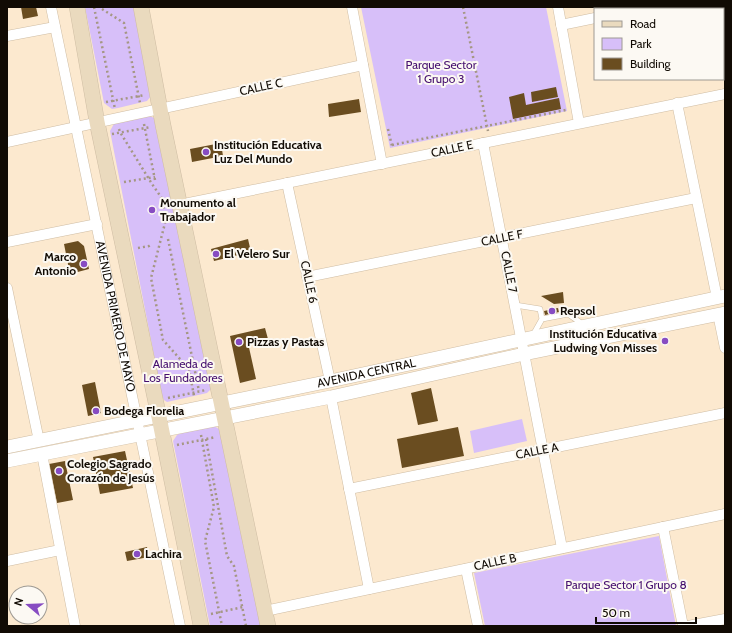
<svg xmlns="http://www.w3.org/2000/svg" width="732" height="633" font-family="Cabin,sans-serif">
  <rect width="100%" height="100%" fill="#fce9cf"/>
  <path fill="#d7bff9" d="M85,7h50l16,89 -4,5 -29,7 -6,1 -8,-6z
    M361,7h185l21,104 -177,37z
    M148,115l6,3 57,271 -4,4 -40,9 -3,-2 -2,-4 -52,-265 5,-9z
    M522,419l5,22 -53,12 -4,-22z
    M214,426l5,3 2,7 41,190h-52l-37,-185 4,-6 7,-4z
    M659,536l17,90h-191l-11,-53z"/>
  <path fill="#6a4d20" d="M21,7h15l2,9 -15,3z
    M556,87l2,10 -26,5 -1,-10z
    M524,93l2,12 33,-7 2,11 -48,10 -4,-22z
    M359,99l2,13 -32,5 -1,-13z
    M221,143l2,13 -31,6 -2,-13z
    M248,239l3,13 -37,9 -3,-12z
    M78,241l6,5 5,23 -19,5 -6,-30z
    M563,292l1,11 -10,1 -13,-8z
    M558,308l1,4 -14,3 -1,-4z
    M265,328l3,11 -20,4 8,36 -16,4 -10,-47z
    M95,382l6,31 -13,3 -6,-31z
    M431,388l7,33 -20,4 -7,-32z
    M458,427l6,29 -62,12 -5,-29z
    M125,451l8,37 -33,6 -7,-37z
    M65,461l8,39 -16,3 -8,-39z
    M147,547l2,10 -22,4 -2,-9z"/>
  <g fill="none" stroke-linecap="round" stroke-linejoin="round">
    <g stroke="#cfbda4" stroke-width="6">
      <path id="service" d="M515,305l25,4 2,10
        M533,335l9,-16 26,-5 16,11"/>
    </g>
    <g stroke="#cfbda4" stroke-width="11">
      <g id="minor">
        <path id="s1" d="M51,7l129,619"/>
        <path d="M352,7l30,157"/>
        <path d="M558,7l21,116"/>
        <path d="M640,9l10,-2"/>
        <path d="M561,25l34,-7"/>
        <path d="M7,36l48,-9"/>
        <path d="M677,103l40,195"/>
        <path d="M7,142l356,-77"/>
        <path d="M483,143l79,405"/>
        <path d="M287,183l43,198"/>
        <path d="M179,205l546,-111"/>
        <path d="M7,242l90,-18"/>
        <path d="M307,277l389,-79"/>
        <path d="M7,288l32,153"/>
        <path d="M718,314l7,34"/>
        <path d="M331,397l38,192"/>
        <path d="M42,454l33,172"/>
        <path d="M349,489l376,-76"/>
        <path d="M663,527l20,99"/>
        <path d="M7,561l53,-11"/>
        <path d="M466,569l12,57"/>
        <path d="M265,611l460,-97"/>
        <path d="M688,626l37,-7"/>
      </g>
    </g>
    <g stroke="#cfbda4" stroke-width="14">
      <g id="tertiary">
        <path id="s2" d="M7,447l323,-66 395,-85"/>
        <path d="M7,461l324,-64 193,-43 201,-41"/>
      </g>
    </g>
    <g stroke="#cfbda4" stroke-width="16">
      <path id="secondary" d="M77,7l20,115 62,295 42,209
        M141,7l22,118 105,501"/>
    </g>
    <path stroke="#a59784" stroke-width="2.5" stroke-dasharray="2 3" stroke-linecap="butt" d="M94,7l21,102
      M463,7l25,124
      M102,9l22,14 16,80
      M106,102l39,-7
      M144,124l11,56
      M119,129l1,3 32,52 9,13 4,17v9l-14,55 12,62 26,29 5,27
      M388,129l4,17
      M112,134l39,-7
      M392,145l174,-35
      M124,182l31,-5
      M168,239l31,152
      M138,248l11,-2 3,-2
      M168,398l38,-8
      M201,435l13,72 -9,34 17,85
      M206,439l21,117 7,10 12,60
      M177,445l39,-8
      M211,614l32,-7"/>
    <use href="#service" stroke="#fff" stroke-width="5"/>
    <use href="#minor" stroke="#fff" stroke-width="10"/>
    <use href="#tertiary" stroke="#fff" stroke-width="13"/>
    <use href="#secondary" stroke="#eadabe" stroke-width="15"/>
  </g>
  <g fill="#874cc2" stroke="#fcf9f3" stroke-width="1.5">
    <circle cx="206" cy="152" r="4"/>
    <circle cx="152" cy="210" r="4"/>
    <circle cx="216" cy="254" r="4"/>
    <circle cx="84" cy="264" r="4"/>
    <circle cx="552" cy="311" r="4"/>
    <circle cx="665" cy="341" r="4"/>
    <circle cx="239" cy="342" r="4"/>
    <circle cx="96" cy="411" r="4"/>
    <circle cx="59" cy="471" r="4"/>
    <circle cx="137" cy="554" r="4"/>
  </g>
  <g text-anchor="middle" stroke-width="4" stroke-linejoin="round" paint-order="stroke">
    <g font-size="12" fill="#450f6f" stroke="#fcf9f3">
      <text x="441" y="69">Parque Sector<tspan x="441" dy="14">1 Grupo 3</tspan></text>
      <text x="183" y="368">Alameda de<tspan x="183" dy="14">Los Fundadores</tspan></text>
      <text x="626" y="589">Parque Sector 1 Grupo 8</text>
    </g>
    <g font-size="12" fill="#110b04" stroke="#fcf9f3">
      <text transform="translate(261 87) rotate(-12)" y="4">CALLE C</text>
      <text transform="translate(452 149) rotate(-12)" y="4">CALLE E</text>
      <text transform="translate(502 238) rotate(-11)" y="4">CALLE F</text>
      <text transform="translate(509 272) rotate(79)" y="4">CALLE 7</text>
      <text transform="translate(309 282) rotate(78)" y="4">CALLE 6</text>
      <text dy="4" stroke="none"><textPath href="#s1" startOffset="316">AVENIDA PRIMERO DE MAYO</textPath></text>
      <text dy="4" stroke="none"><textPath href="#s2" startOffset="367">AVENIDA CENTRAL</textPath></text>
      <text transform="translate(537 451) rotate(-11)" y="4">CALLE A</text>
      <text transform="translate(495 562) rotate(-12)" y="4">CALLE B</text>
    </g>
    <g font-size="12" font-weight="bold" fill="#110b04" stroke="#fcf9f3" text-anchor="start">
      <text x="214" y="149">Institución Educativa<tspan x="214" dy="14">Luz Del Mundo</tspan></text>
      <text x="160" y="207">Monumento al<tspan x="160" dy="14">Trabajador</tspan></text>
      <text x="224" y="258">El Velero Sur</text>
      <text x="76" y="261" text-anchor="end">Marco<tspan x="76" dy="14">Antonio</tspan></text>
      <text x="560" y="315">Repsol</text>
      <text x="657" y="338" text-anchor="end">Institución Educativa<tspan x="657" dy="14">Ludwing Von Misses</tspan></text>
      <text x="247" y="346">Pizzas y Pastas</text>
      <text x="104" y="415">Bodega Florelia</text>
      <text x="67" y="468">Colegio Sagrado<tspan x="67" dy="14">Corazón de Jesús</tspan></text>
      <text x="145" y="558">Lachira</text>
    </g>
  </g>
  <rect width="732" height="633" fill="none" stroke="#110b04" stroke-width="16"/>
  <rect x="594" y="8" width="130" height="72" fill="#fcf9f3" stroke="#9e9a93"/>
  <rect x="602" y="21" width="20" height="6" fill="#eadabe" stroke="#9e9a93"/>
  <text x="630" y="28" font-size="12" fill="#110b04">Road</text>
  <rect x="602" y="38" width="20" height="12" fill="#d7bff9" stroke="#9e9a93"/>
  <text x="630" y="48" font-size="12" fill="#110b04">Park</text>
  <rect x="602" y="58" width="20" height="12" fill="#6a4d20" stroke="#9e9a93"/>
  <text x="630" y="68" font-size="12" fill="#110b04">Building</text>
  <g transform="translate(28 605) rotate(289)"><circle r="19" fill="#fcf9f3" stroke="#9e9a93"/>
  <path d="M0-3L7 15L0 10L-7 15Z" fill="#874cc2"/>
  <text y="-6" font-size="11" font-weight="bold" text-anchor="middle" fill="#110b04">N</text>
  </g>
  <path d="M596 617v6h100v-6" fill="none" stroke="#110b04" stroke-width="2"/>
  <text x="602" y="617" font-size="12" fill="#110b04" stroke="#fcf9f3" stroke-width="3" paint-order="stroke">50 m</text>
</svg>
